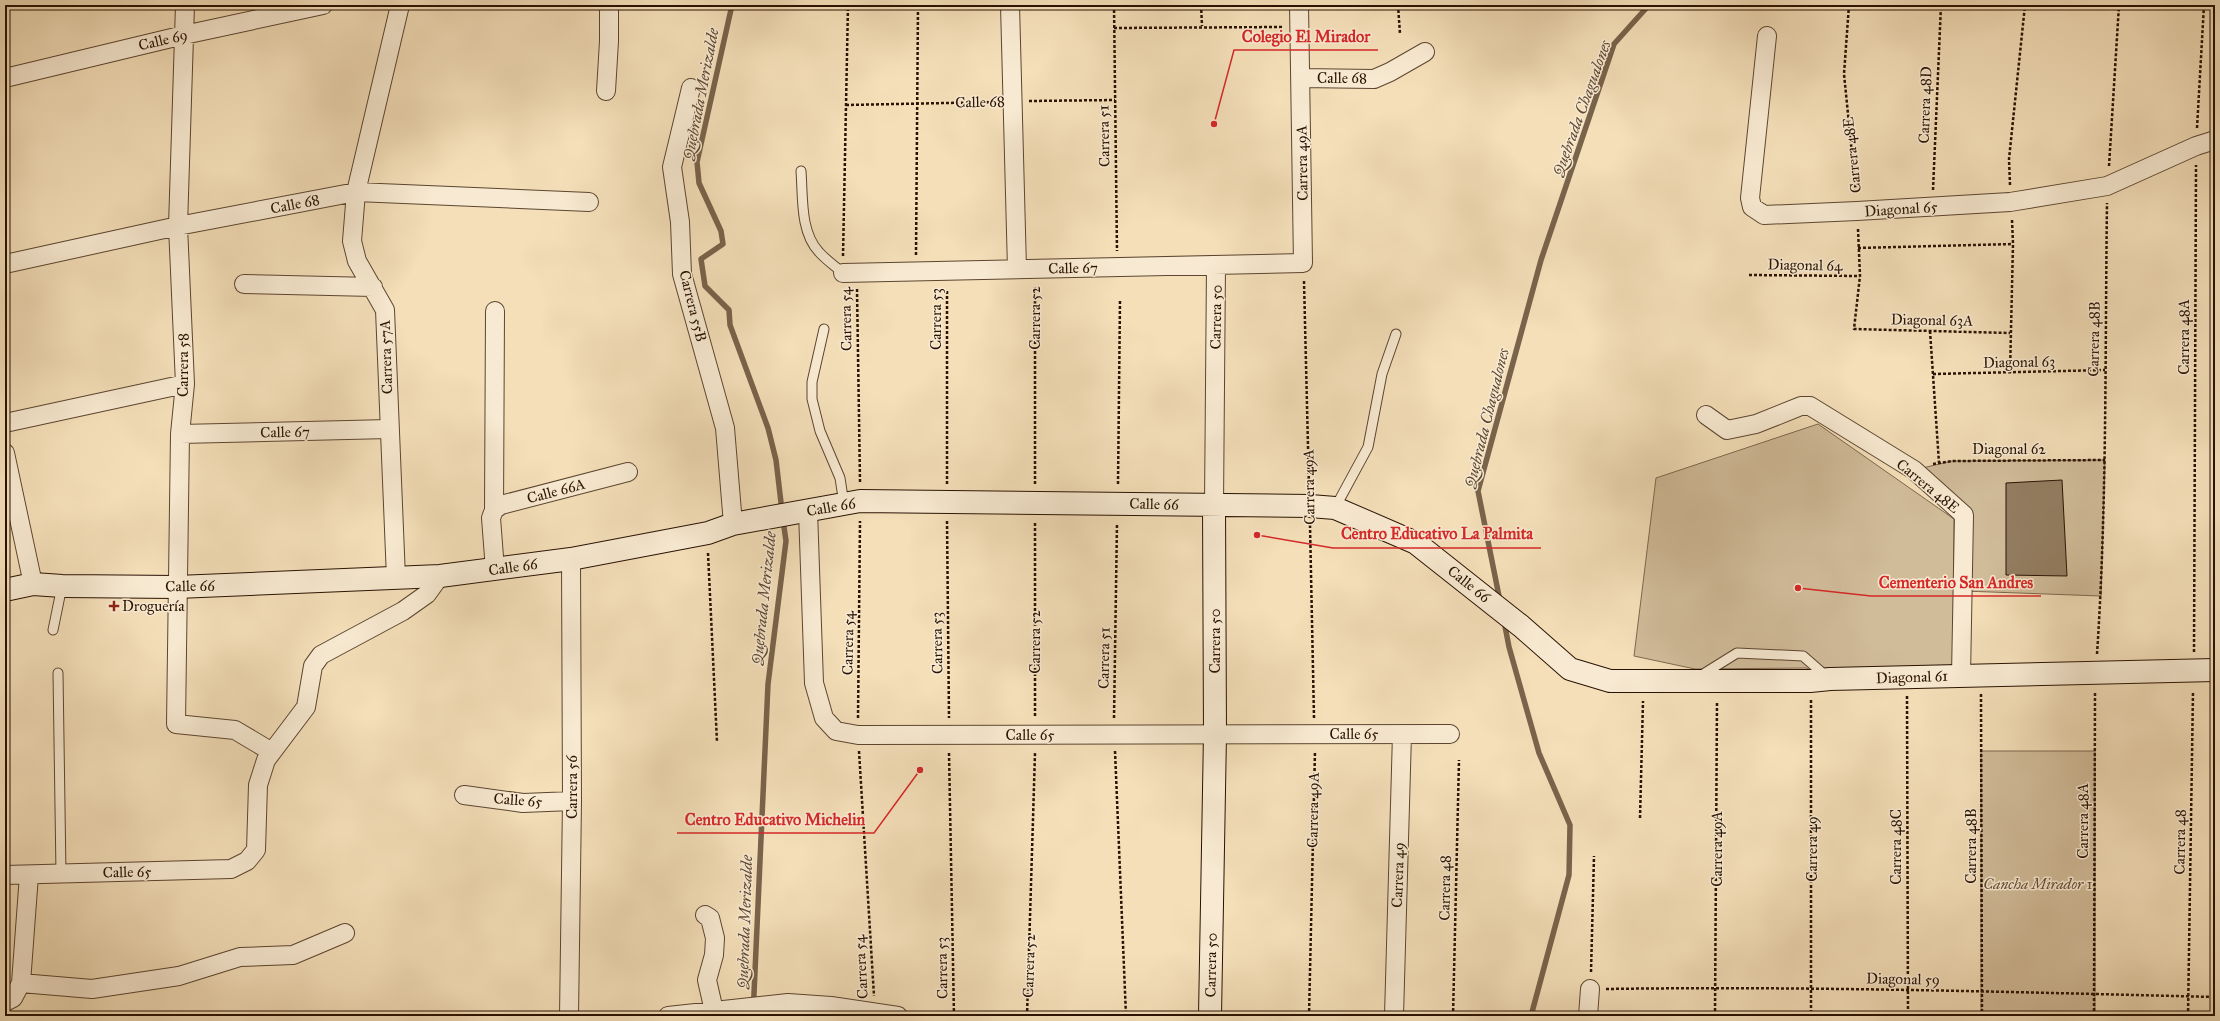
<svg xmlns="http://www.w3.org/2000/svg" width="2220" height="1021" font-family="'IM FELL Great Primer',serif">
  <rect width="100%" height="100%" fill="#f4dfb9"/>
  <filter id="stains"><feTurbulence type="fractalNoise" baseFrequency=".005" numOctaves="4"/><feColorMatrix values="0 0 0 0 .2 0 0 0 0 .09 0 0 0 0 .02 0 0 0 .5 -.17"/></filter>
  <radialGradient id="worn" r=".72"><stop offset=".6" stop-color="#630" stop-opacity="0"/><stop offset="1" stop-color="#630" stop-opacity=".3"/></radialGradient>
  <path fill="#d1bc9a" stroke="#7d674e" d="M1818,424l136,95 -1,152 -124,8 -23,-11 -111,1 -61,-13 22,-178z
    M2105,460l-4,136 -138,-5 1,-76 -50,-45 38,-9z
    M1981,751h114v265h-114z"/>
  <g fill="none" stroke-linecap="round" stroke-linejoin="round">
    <path stroke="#79634b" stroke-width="5.5" d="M732,5l-35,157 2,21 22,48 2,13 -22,15 4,27 24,24 1,15 38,103 8,32 6,51
      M1500,601l-22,-110 63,-231 73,-216 35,-39
      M1504,621l5,26 30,106 31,72 -1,50 -38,141
      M753,1016l15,-332 18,-143 -3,-21"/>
  </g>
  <path fill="#937d61" stroke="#291202" d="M2062,480l5,96 -61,-1v-92z"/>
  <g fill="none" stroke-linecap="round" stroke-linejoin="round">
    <g stroke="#5c4530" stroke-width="11">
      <path id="lane" d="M801,171c2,26 -1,61 18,81 7,8 16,14 24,21
        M824,329l-12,53v17l8,32 20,47 4,26
        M1335,508l33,-61 14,-73 14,-40
        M53,630l9,-44
        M58,673l3,201
        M1700,676l37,-23 66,3 24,21"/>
    </g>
    <g stroke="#5c4530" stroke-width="20">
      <path id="street" d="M185,5l-7,221 7,158 -5,50 -4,290 59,6 37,22
        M1010,5l7,264
        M1767,36l-17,162 2,9 12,8 93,-4 153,-9 97,-16 89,-40 19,-6
        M5,78l179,-43 139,-30
        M1300,78l74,1 16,-7 35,-20
        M691,88l-19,79 8,55 2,52 43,154 8,96
        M606,91l3,-50v-36
        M5,264l173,-38 178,-34 233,10
        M843,273l460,-10 -4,-258
        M244,284l129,3
        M1706,415l21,15 29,-6 45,-18h9l104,64 50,45 -3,161
        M5,423l180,-39
        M180,434l209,-5
        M5,453l28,131
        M1214,505l2,-240
        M494,510l1,-199
        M808,511l6,172 10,35 12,13 22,4 592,-1
        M495,570l-4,-52 3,-8 7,-5 127,-33
        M396,578l-11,-268 -28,-49 -5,-20 4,-49 44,-187
        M464,795l59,8 49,-2
        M5,875l226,-6 16,-8 9,-11 2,-65 8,-25 40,-53 7,-41 8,-11 82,-44 24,-17 13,-18
        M705,915l5,3 5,20 -1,17 -7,25 7,31
        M21,983l71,6 87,-13 61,-19 53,-2 52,-22
        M5,1002l8,-4 8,-15 8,-108
        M569,1016l3,-215 -1,-242
        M668,1016l120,-13 43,3 67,10
        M1394,1016l8,-282
        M1588,1016l2,-27"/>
    </g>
    <g stroke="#291202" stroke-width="24">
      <path id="secondary" d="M5,590l28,-6 29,2 115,1 263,-11 131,-17 137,-26 25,-9 127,-23 450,5 25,2 81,35 105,83 49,43 40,12h200l20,-2 385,-9
        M1210,1016l5,-282 -1,-229"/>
    </g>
    <path stroke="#291202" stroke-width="2.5" stroke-dasharray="3 2" stroke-linecap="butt" d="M1114,5l3,246
      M1201,5l1,21
      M1398,5l2,29
      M1849,5l-5,69 12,120
      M1114,28l168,-1
      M1029,101l86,-1
      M846,105l150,-3
      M2197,128l7,-123
      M2109,166l10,-161
      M2010,185l-1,-26 16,-154
      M1933,190l8,-185
      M1858,229l2,47 -6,53 156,4
      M1858,248l155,-4
      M916,255l2,-250
      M843,256l5,-251
      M1749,275l111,1
      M1304,281l5,207
      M857,289l3,193
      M1930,331l9,132
      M2010,373l3,-129 -1,-24
      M1933,374l172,-4
      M1933,464l19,-3 153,-1
      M947,484v-195
      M1035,484v-197
      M1118,484l2,-184
      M947,521l2,197
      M1035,523v195
      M1310,525l4,193
      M708,553l9,189
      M2194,652l2,-487
      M2097,654c10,-150 8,-301 10,-451
      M1981,694l1,322
      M1907,696l1,320
      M1811,700v316
      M858,718l2,-197
      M1114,718l3,-195
      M859,751l15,245
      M1115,751l11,265
      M949,753l5,263
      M1640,818l3,-117
      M1591,972l3,-116
      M1606,989c203,-3 406,3 609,8
      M1027,1016l8,-263
      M1309,1016l6,-265
      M1453,1016l6,-256
      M1715,1016l2,-315
      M2094,1016l1,-323
      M2188,1016l5,-325"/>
    <use href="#lane" stroke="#f8ead2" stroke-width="9"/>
    <use href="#street" stroke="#f8ead2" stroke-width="18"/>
    <use href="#secondary" stroke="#f8ead2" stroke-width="22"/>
  </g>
  <path fill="#8f2418" stroke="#f8ead2" stroke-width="1.5" d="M112 600h4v4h4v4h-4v4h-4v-4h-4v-4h4z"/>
  <g text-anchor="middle" stroke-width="3" stroke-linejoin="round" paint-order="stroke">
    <g font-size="15" fill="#291202" stroke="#f8ead2">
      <text transform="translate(163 40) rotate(-13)" y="5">Calle 69</text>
      <text x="1342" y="83">Calle 68</text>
      <text transform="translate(980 102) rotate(-1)" y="5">Calle 68</text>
      <text transform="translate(1925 105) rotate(-88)" y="5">Carrera 48D</text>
      <text transform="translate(1104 136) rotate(-91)" y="5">Carrera 51</text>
      <text transform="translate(1852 155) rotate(-96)" y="5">Carrera 48E</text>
      <text transform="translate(1302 163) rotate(-91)" y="5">Carrera 49A</text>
      <text transform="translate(295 204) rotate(-11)" y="5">Calle 68</text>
      <text transform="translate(1901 209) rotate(-4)" y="5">Diagonal 65</text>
      <text transform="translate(1805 265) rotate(1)" y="5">Diagonal 64</text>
      <text transform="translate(1073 268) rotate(-1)" y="5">Calle 67</text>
      <text transform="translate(693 306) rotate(76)" y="5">Carrera 55B</text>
      <text transform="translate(1216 317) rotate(-89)" y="5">Carrera 50</text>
      <text transform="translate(1035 318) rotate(-90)" y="5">Carrera 52</text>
      <text transform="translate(846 319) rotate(-91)" y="5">Carrera 54</text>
      <text transform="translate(936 319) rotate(-90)" y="5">Carrera 53</text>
      <text transform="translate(1932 320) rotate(1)" y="5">Diagonal 63A</text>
      <text transform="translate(2184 337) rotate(-90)" y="5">Carrera 48A</text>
      <text transform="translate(2094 339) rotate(-89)" y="5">Carrera 48B</text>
      <text transform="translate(386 357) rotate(-92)" y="5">Carrera 57A</text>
      <text transform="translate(2019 362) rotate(-1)" y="5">Diagonal 63</text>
      <text transform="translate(183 365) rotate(-90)" y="5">Carrera 58</text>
      <text transform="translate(285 432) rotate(-1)" y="5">Calle 67</text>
      <text x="2009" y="454">Diagonal 62</text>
      <text transform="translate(1928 486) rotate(39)" y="5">Carrera 48E</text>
      <text transform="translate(1309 487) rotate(-91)" y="5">Carrera 49A</text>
      <text transform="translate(556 491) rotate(-15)" y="5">Calle 66A</text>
      <text transform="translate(1154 504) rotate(1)" y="5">Calle 66</text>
      <text transform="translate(831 507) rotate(-10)" y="5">Calle 66</text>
      <text transform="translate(513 567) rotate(-8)" y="5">Calle 66</text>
      <text transform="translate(1469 584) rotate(38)" y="5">Calle 66</text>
      <text transform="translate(190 586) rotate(-1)" y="5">Calle 66</text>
      <text transform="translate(1215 641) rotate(-90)" y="5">Carrera 50</text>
      <text transform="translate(1035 642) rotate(-90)" y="5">Carrera 52</text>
      <text transform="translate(848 643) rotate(-89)" y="5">Carrera 54</text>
      <text transform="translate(937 643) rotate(-91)" y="5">Carrera 53</text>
      <text transform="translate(1104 658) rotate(-89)" y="5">Carrera 51</text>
      <text transform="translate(1912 677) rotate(-2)" y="5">Diagonal 61</text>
      <text x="1354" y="739">Calle 65</text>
      <text x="1030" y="740">Calle 65</text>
      <text transform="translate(572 787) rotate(-90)" y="5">Carrera 56</text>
      <text transform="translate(518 800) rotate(4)" y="5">Calle 65</text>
      <text transform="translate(1313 810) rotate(-89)" y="5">Carrera 49A</text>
      <text transform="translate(2083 821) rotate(-90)" y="5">Carrera 48A</text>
      <text transform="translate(2180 842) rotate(-89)" y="5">Carrera 48</text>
      <text transform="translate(1971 846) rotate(-90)" y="5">Carrera 48B</text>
      <text transform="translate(1896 847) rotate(-90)" y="5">Carrera 48C</text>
      <text transform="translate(1717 849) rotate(-90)" y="5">Carrera 49A</text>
      <text transform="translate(1812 849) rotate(-90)" y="5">Carrera 49</text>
      <text transform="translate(127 872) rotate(-1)" y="5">Calle 65</text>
      <text transform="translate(1398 875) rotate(-88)" y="5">Carrera 49</text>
      <text transform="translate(1445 888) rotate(-89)" y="5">Carrera 48</text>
      <text transform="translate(1211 965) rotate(-89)" y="5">Carrera 50</text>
      <text transform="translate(1029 966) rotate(-88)" y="5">Carrera 52</text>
      <text transform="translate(861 967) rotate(-93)" y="5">Carrera 54</text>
      <text transform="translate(942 968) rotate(-91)" y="5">Carrera 53</text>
      <text transform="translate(1903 979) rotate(1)" y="5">Diagonal 59</text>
    </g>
    <g font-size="15" fill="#291202" stroke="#f8ead2" text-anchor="start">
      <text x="122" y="611">Droguería</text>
    </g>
    <g font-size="15" font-style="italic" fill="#644e37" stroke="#f8ead2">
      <text x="2038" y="889">Cancha Mirador 1</text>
    </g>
    <g font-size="16" font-style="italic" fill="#5f4832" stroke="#f8ead2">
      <text transform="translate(700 94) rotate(-79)" y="6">Quebrada Merizalde</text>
      <text transform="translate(1581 108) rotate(-70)" y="6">Quebrada Chagualones</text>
      <text transform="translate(1486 418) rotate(-76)" y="6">Quebrada Chagualones</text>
      <text transform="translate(763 598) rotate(-84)" y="6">Quebrada Merizalde</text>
      <text transform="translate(744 922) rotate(-88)" y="6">Quebrada Merizalde</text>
    </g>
  </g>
  <path fill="none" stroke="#d62828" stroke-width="1.5" d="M1214 124L1234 50H1378M1257 535L1333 548H1541M1798 588L1871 596H2041M920 770L874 833H677"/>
  <g fill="#d62828" stroke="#f8ead2" stroke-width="1.5">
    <circle cx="1214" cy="124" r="4"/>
    <circle cx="1257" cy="535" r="4"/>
    <circle cx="1798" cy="588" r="4"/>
    <circle cx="920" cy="770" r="4"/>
  </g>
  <g font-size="16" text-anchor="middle" font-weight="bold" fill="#d62828" stroke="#f8ead2" stroke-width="3" stroke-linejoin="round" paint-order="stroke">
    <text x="1306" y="42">Colegio El Mirador</text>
    <text x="1437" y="539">Centro Educativo La Palmita</text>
    <text x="1956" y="588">Cementerio San Andres</text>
    <text x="775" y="825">Centro Educativo Michelin</text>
  </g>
  <rect width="2220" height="1021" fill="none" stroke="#f4dfb9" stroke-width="20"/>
  <rect x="6" y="6" width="2208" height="1009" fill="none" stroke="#291202" stroke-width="2"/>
  <rect x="10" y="10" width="2200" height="1001" fill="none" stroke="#291202"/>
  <rect width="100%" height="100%" filter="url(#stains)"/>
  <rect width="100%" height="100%" fill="url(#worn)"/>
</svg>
